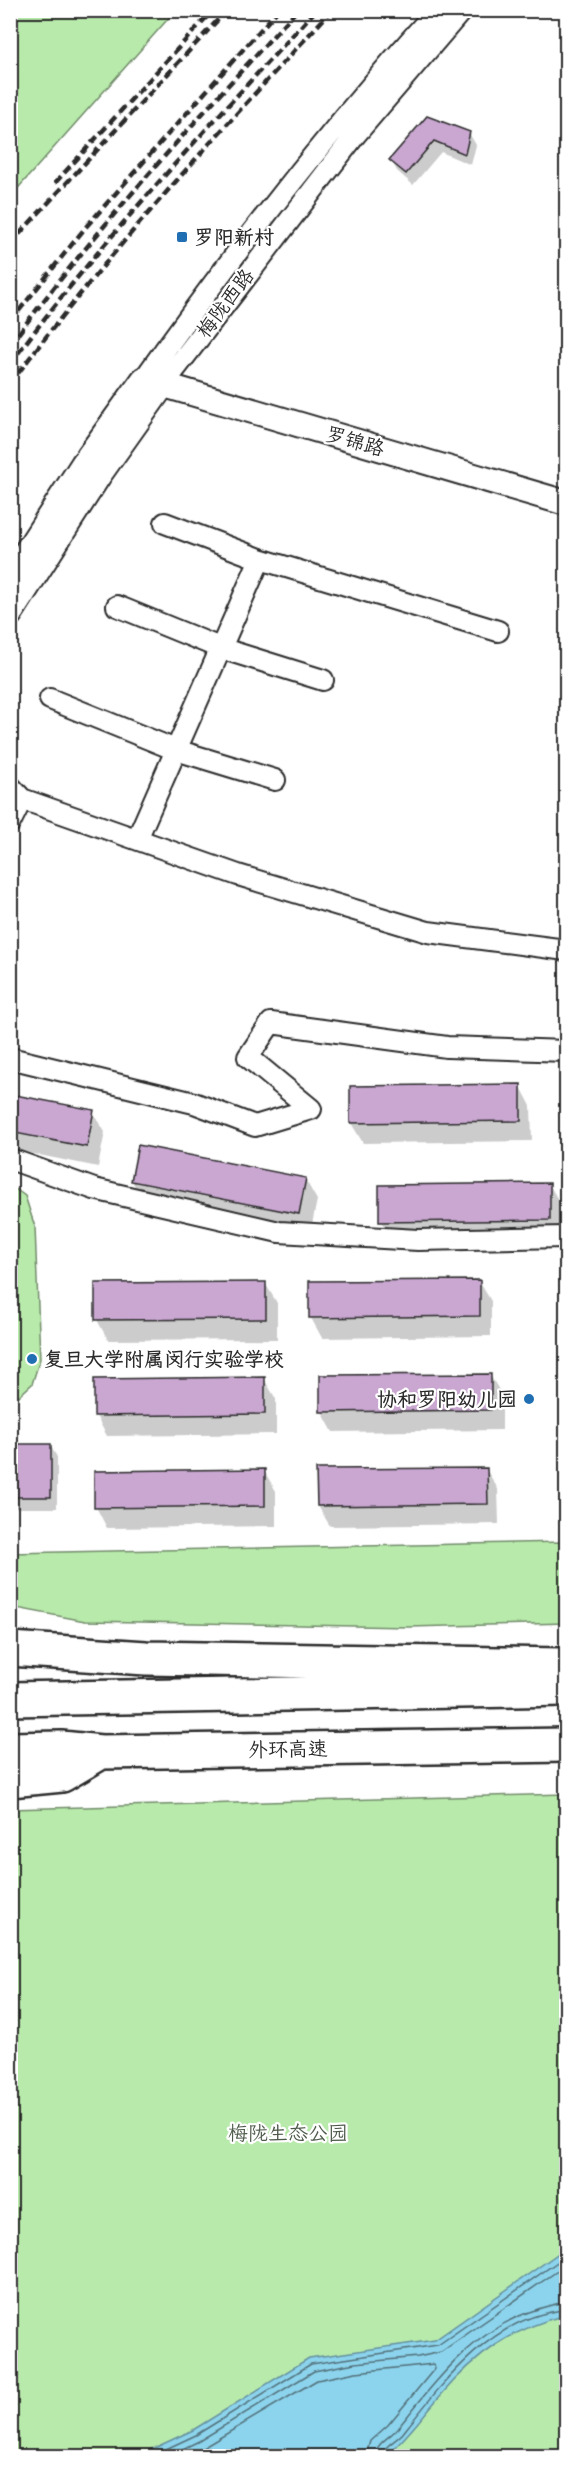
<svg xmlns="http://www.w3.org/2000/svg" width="577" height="2467" font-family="'Architects Daughter','LXGW WenKai TC',sans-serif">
  <rect width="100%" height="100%" fill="#fff"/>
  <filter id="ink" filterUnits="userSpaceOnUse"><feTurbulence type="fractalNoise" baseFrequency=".0167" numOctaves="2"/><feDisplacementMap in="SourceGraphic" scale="12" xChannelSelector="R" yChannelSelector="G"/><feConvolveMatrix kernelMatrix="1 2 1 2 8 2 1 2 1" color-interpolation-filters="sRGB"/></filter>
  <g filter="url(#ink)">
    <path fill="#b8ebab" stroke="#728b6b" stroke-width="1.5" d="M11,10l164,1 -164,185 -1,-185z
      M11,1186l14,10 10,31 5,132 -8,25 -21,19z
      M566,1542v81l-157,4 -324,-6 -74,-14v-54z
      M566,1794v662h-555l-1,-647z"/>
    <path fill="#8cd4ed" stroke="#65909f" stroke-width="1.5" d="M566,2248v67c-53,13 -90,39 -125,80 -19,21 -34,43 -55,61h-249l56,-26 116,-72 126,-18z"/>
    <path fill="#0003" d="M427,118l42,15 7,12 -5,20 -30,-13 -28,33 -16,-14 -6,-11z
      M520,1085l11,21 1,35 -169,2 -12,-20z
      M10,1095l83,17 12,20 -7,35 -88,-18z
      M305,1179l12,21 -7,34 -166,-33 -12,-20z
      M549,1184l12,21v35l-169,1 -11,-20z
      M479,1281l12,20v35l-169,2 -11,-20z
      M265,1283l12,20v36l-169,1 -11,-20z
      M490,1375l12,20v35l-169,2 -11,-20z
      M264,1379l12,20v35l-169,2 -11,-20z
      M10,1445h40l7,12v51h-47z
      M486,1469l12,20 1,35 -169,2 -12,-20z
      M264,1471l12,20v35l-169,2 -11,-21z"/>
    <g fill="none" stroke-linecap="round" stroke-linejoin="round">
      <path stroke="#526f79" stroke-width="1.5" d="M151,2456l45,-21 115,-71 127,-19 128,-89
        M168,2456l31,-15 115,-70 41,-8 63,-6 23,-5 125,-87
        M189,2456l128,-76 39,-8 78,-8 1,4 -47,57 -18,16 -4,15
        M375,2456c1,-13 14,-18 22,-27 40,-49 76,-99 138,-119 10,-3 21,-7 31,-8
        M382,2456c1,-10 14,-15 21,-23 41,-52 91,-118 163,-123"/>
    </g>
    <path fill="#c9a7d1" stroke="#2b2b2b" stroke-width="1.5" d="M427,116l43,16 -5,22 -31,-13 -28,33 -17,-14z
      M521,1084v37l-171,2v-37z
      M10,1094l84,16 -7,37 -77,-15z
      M138,1145l168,33 -7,36 -168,-33z
      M550,1183v37l-171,2v-37z
      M480,1280v36l-171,2v-37z
      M266,1282v37l-171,1v-37z
      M491,1374v36l-171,2v-37z
      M265,1377v37l-171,2v-37z
      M10,1444h41v53h-41z
      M487,1468l1,36 -171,2 -1,-37z
      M265,1469v37l-171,2v-37z"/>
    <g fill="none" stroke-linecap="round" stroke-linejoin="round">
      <g stroke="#2b2b2b" stroke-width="24">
        <path id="minor" d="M144,379c90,-127 188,-252 293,-369
          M163,385l193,-251 106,-124
          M165,523l95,36
          M117,606l103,42 103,32
          M50,699l126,51 99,30
          M10,786l12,13 216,76 190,57 138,18
          M10,823l12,-24
          M137,839l123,-280 238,72
          M10,1058l184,45 61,23 56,-17 -63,-52 23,-34 176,24 119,4
          M10,1159l84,30 185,43 139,8 148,-3"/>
      </g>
      <g stroke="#2b2b2b" stroke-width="28">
        <path id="tertiary" d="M10,577l73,-113 61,-85 422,124
          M10,614l89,-139 64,-90"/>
      </g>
      <g stroke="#2b2b2b" stroke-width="38">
        <path id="motorway" d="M10,1649l136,9 416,7 4,2
          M10,1699l556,-10
          M10,1749l51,-1 40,4 465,-7
          M10,1780l52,-5 39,-23"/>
      </g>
      <use href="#minor" stroke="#fff" stroke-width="20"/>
      <use href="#tertiary" stroke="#fff" stroke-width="24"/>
      <use href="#motorway" stroke="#fff" stroke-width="33"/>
      <path stroke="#2b2b2b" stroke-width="4.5" stroke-dasharray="9 4.5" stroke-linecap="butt" d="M55,183l158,-173
        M10,244l217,-234
        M10,322l75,-94 193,-218
        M10,345c88,-119 188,-227 287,-335
        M10,364c93,-126 200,-239 306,-354
        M10,384c99,-133 210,-253 322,-374"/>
    </g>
  </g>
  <g fill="#1f6fb2" stroke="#fff" stroke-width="2">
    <rect x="176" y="231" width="12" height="12" rx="3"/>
    <circle cx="32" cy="1359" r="6"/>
    <circle cx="529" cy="1399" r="6"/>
  </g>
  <g text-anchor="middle" stroke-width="4.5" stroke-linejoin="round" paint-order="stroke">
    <g font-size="20" font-weight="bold" fill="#2b2b2b" stroke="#fff" text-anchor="start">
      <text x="194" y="244">罗阳新村</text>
      <text x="44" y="1366">复旦大学附属闵行实验学校</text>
      <text x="517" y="1406" text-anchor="end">协和罗阳幼儿园</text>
    </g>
    <g font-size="20" fill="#2b2b2b" stroke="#fff">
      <text transform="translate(225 303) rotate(-53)" y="7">梅陇西路</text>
      <text transform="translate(355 441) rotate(16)" y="7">罗锦路</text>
      <text transform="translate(288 1749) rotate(-1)" y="7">外环高速</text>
    </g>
    <g font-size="20" fill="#4e5b4b" stroke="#fff">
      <text x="288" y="2140">梅陇生态公园</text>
    </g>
  </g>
  <rect width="577" height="2467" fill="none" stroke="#fff" stroke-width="36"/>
  <rect x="18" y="18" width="541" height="2431" fill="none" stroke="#2b2b2b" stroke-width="2" filter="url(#ink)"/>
</svg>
